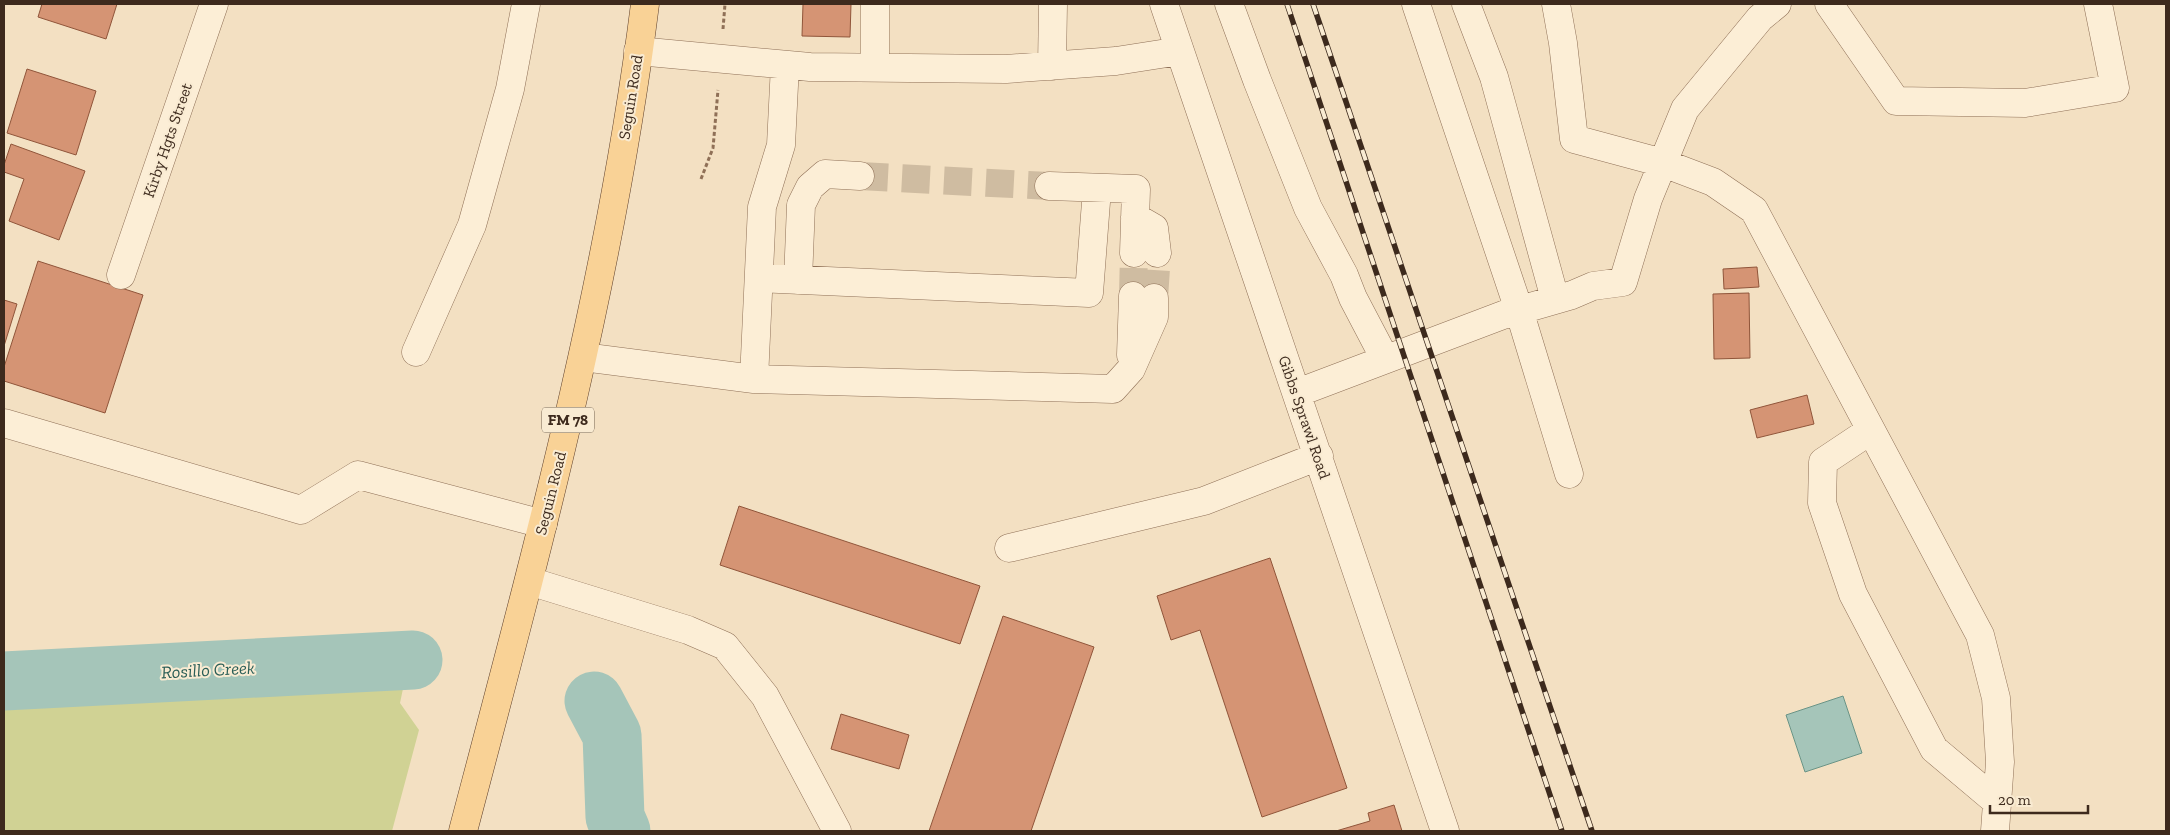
<svg xmlns="http://www.w3.org/2000/svg" width="2170" height="835" font-family="'Zilla Slab',serif">
  <rect width="100%" height="100%" fill="#f3e0c2"/>
  <path fill="#d0d294" d="M405,679l-5,24 19,27 -27,101h-388v-134z"/>
  <path fill="#a5c5b9" stroke="#6a9486" d="M1843,696l19,57 -57,19 -19,-57z"/>
  <g fill="none" stroke-linecap="round" stroke-linejoin="round">
    <path stroke="#a5c5b9" stroke-width="59" d="M4,681l409,-21
      M594,701l18,34 3,82 6,14"/>
  </g>
  <path fill="#d59474" stroke="#90553a" d="M42,4h75l-11,35 -68,-22z
    M803,4h48l-1,33 -48,-1z
    M27,69l69,22 -20,64 -69,-22z
    M11,144l74,27 -26,69 -50,-19 15,-42 -20,-7v-7z
    M38,261l105,34 -38,118 -101,-32v-14z
    M1757,267l2,20 -35,2 -1,-20z
    M1749,293l1,65 -36,1 -1,-65z
    M4,300l13,4 -13,42z
    M1807,395l7,29 -57,14 -7,-28z
    M739,506l241,80 -20,58 -240,-79z
    M1270,558l77,230 -85,29 -62,-187 -29,10 -14,-44z
    M1003,616l91,31 -63,184h-102z
    M841,714l68,21 -10,34 -68,-20z
    M1394,805l8,26h-66l34,-10 -2,-8z"/>
  <g fill="none" stroke-linecap="round" stroke-linejoin="round">
    <path stroke="#cfbca1" stroke-width="28" stroke-dasharray="28 14" stroke-linecap="butt" d="M860,176l189,10
      M1133,296l1,-43
      M1154,298l3,-45"/>
    <g stroke="#8f7057" stroke-width="29">
      <path id="minor" d="M875,4v63
        M1164,4l281,827
        M1229,4l28,76 51,128 36,67 9,23 32,61
        M1416,4l103,306 50,164
        M1466,4l28,73 61,222
        M1556,4l7,39 11,96 89,24 50,19 41,28 226,425 16,63 4,64 -5,69
        M1829,4l67,97 129,2 90,-15 -17,-84
        M638,51l172,16 196,2 110,-8 64,-10
        M1052,66l1,-62
        M1049,186l87,3 -2,64
        M1135,217l19,11 3,25
        M121,275l93,-271
        M759,278l330,15 8,-104
        M798,280l3,-75 9,-18 15,-13 35,2
        M416,352l56,-127 38,-136 16,-85
        M1131,355l2,-59
        M583,357l171,22 8,-172 19,-62 4,-80
        M754,379l359,10 18,-20 23,-52v-19
        M1297,393l206,-78 69,-20 21,-9 30,-4 25,-83 37,-90 75,-91 17,-14
        M4,423l297,87 57,-35 185,49
        M1871,430l-48,32 -1,41 31,91 81,155 63,53
        M1009,548l195,-47 115,-45
        M529,581l159,49 37,16 40,50 72,135"/>
    </g>
    <g stroke="#5c3e2b" stroke-width="29">
      <path id="major" d="M463,831c72,-273 147,-547 182,-827"/>
    </g>
    <path stroke="#8f7057" stroke-width="3" stroke-dasharray="4 2.5" stroke-linecap="butt" d="M723,29l2,-25
      M701,179l12,-31 5,-58"/>
    <use href="#minor" stroke="#fceed6" stroke-width="28"/>
    <use href="#major" stroke="#f9d296" stroke-width="28"/>
    <g stroke="#3d2a1d" stroke-width="5.5">
      <path id="rail" d="M1287,4l275,827
        M1313,4l279,827"/>
    </g>
    <use href="#rail" stroke="#f9ebd2" stroke-width="4" stroke-dasharray="11" stroke-linecap="butt"/>
  </g>
  <g text-anchor="middle" stroke-width="4" stroke-linejoin="round" paint-order="stroke">
    <rect fill="#f9ebd2" stroke="#756453" stroke-width="1" x="542" y="407.5" width="52" height="25" rx="4"/>
    <g font-size="15" font-weight="bold" fill="#3d2a1d">
      <text x="568" y="425">FM 78</text>
    </g>
    <g font-size="16" fill="#3d2a1d" stroke="#f9ebd2">
      <text transform="translate(630 97) rotate(-81)" y="6">Seguin Road</text>
      <text transform="translate(167 140) rotate(-71)" y="6">Kirby Hgts Street</text>
      <text transform="translate(1305 417) rotate(71)" y="6">Gibbs Sprawl Road</text>
      <text transform="translate(550 493) rotate(-76)" y="6">Seguin Road</text>
    </g>
    <g font-size="18" font-style="italic" fill="#2a5e57" stroke="#f9ebd2">
      <text transform="translate(208 670) rotate(-3)" y="6">Rosillo Creek</text>
    </g>
  </g>
  <rect width="2170" height="835" fill="none" stroke="#3d2a1d" stroke-width="10"/>
  <path d="M1990 805v8h98v-8" fill="none" stroke="#3d2a1d" stroke-width="2.5"/>
  <text x="1998" y="805" font-size="15" fill="#3d2a1d" stroke="#f9ebd2" stroke-width="4" paint-order="stroke">20 m</text>
</svg>
